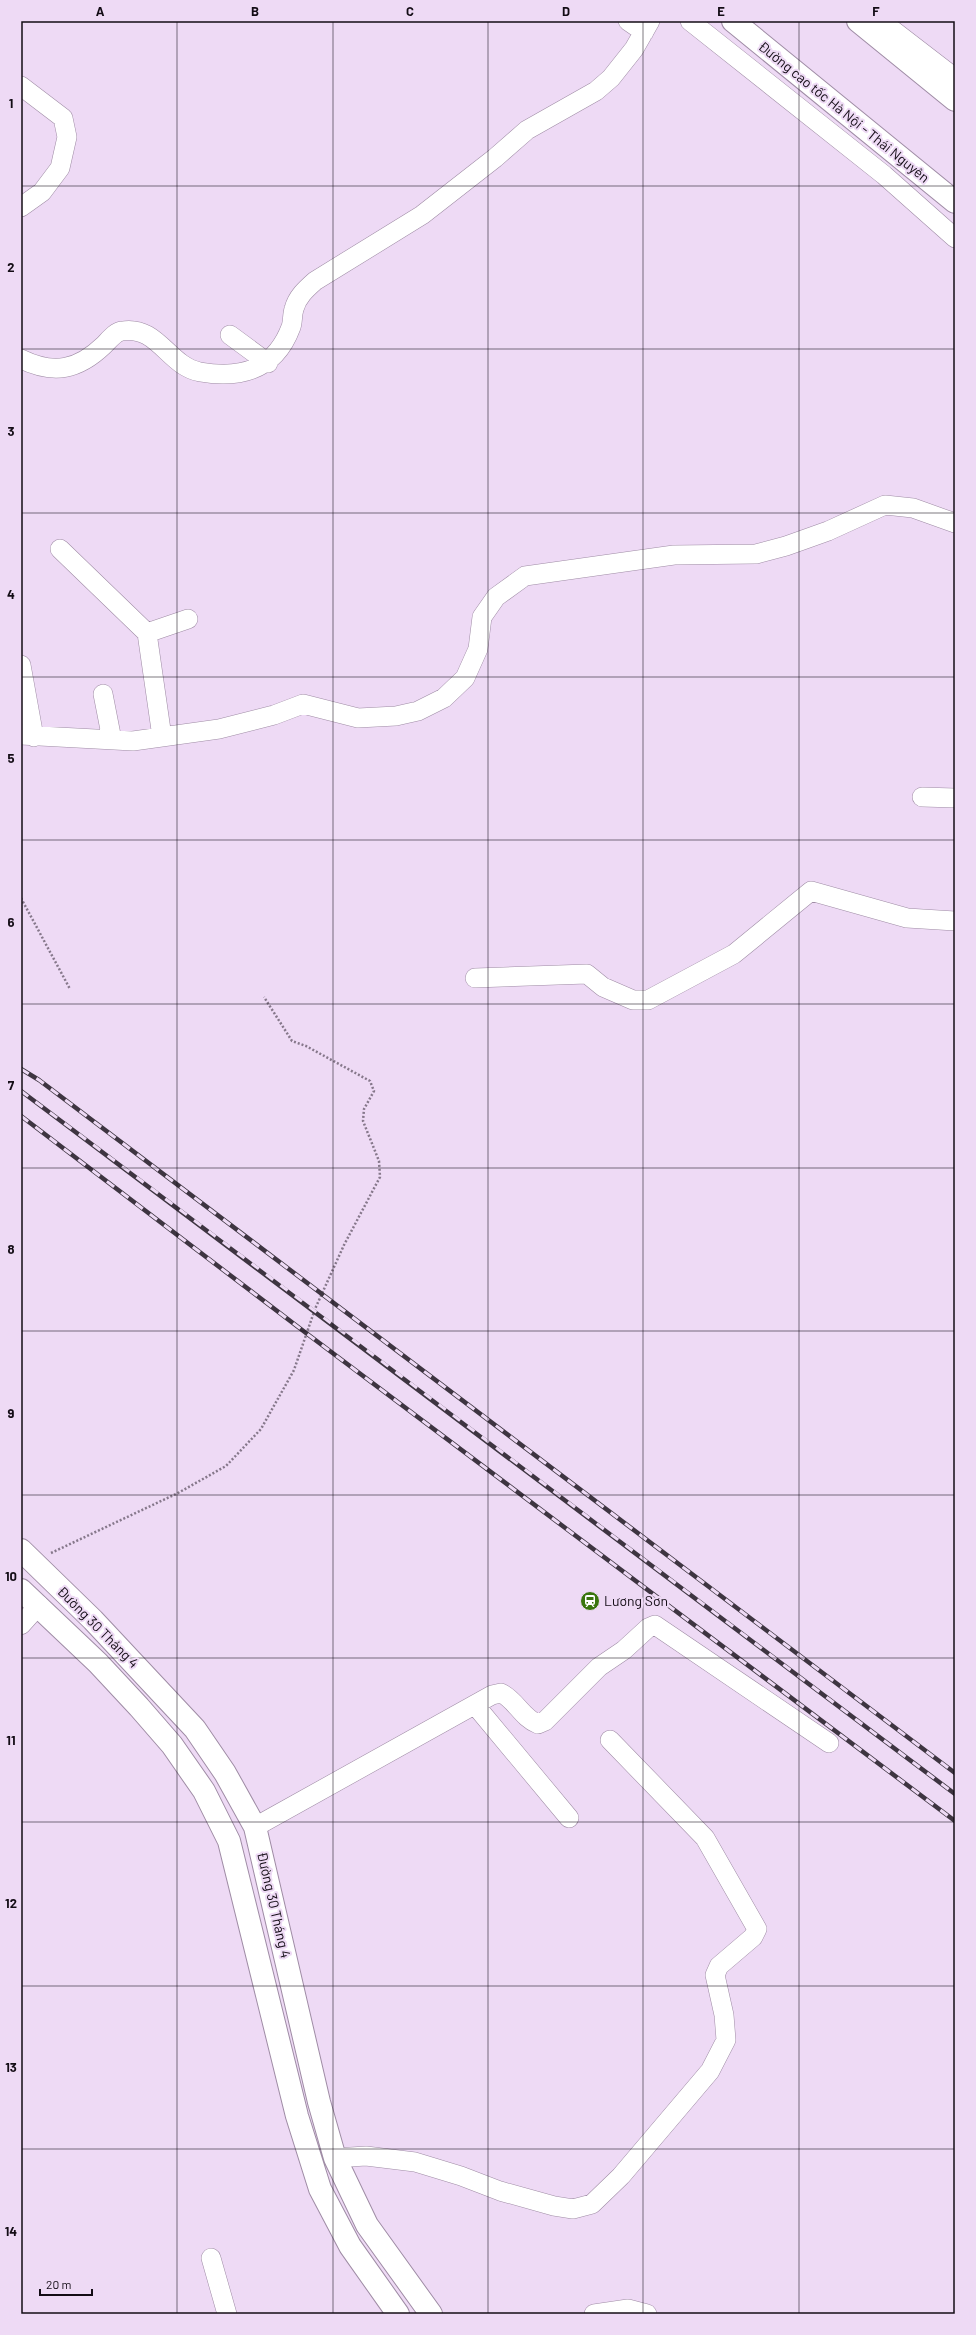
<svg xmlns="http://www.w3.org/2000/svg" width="976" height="2335" font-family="Barlow,sans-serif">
  <rect width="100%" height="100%" fill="#eedaf5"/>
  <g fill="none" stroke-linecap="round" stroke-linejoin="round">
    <g stroke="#9f8ca5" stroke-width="20">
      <path id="minor" d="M628,21l16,11
        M690,21l194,154 71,63
        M881,21l74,57
        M21,86l42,32 4,19 -7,31 -18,24 -21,15
        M230,335l38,28
        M21,359c33,16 57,11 83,-14 5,-5 11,-13 18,-14 36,-6 46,35 78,41 42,7 75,-2 91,-45 2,-5 1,-12 3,-18 3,-12 12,-20 21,-28l107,-66 73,-57 32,-28 69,-39 15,-13 23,-29 16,-28
        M60,549l87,84 15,104
        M147,633l41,-14
        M21,665l13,72
        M103,694l9,46
        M21,735l112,6 86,-12 55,-14 29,-11 55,14 38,-2 22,-5 26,-13 21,-20 13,-29 4,-32 14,-20 29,-21 149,-21 82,-1 30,-8 42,-15 57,-26 28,3 42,15
        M922,797l33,1
        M475,978l112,-4 16,13 30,13h15l86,-46 77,-63 96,27 48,3
        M21,1625l18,-20
        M475,1705l94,113
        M255,1827l237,-132 9,-2c15,7 21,25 37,31l7,-3 54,-54 25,-17 24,-22 7,-3 174,118
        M335,2158l31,-2 49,6 46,14 39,15 54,15 19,3 19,-5 29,-28 89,-105 16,-31 -2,-25 -9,-40 4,-9 34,-29 4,-8 -52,-91 -95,-98
        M211,2258l16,56
        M594,2314l34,-5 19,5"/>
    </g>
    <g stroke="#9f8ca5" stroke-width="24">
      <path id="highway" d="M733,21l222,181
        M858,21l97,79
        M21,1550l72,70 102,109 30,44 30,54 64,275 16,56 32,67 64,89
        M21,1590l77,73 41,44 33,38 32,46 25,50 68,275 23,73 30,57 48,68"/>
    </g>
    <path stroke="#86788b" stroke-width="2.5" stroke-dasharray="2 2" stroke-linecap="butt" d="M21,898l49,91
      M51,1553l127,-60 48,-27 35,-37 33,-59 21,-61 29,-64 36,-68 -1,-16 -16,-40 1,-12 10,-18 -4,-10 -64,-35 -14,-5 -28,-44"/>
    <use href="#minor" stroke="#fff" stroke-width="19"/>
    <use href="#highway" stroke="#fff" stroke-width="22"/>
    <g stroke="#3e3541" stroke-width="4.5">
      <path id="rail" d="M21,1069l18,11 916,693
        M21,1091c313,233 623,469 934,703
        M21,1116l285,217 649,488"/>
    </g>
    <use href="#rail" stroke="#eedaf5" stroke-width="3" stroke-dasharray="9" stroke-linecap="butt"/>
  </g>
  <path fill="none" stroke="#130c15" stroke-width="1" stroke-opacity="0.55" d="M177,21v2293M333,21v2293M488,21v2293M643,21v2293M799,21v2293M21,186h934M21,349h934M21,513h934M21,677h934M21,840h934M21,1004h934M21,1168h934M21,1331h934M21,1495h934M21,1658h934M21,1822h934M21,1986h934M21,2149h934"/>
  <defs>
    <g id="station-disc" transform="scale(1)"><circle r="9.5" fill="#39750d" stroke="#eedaf5"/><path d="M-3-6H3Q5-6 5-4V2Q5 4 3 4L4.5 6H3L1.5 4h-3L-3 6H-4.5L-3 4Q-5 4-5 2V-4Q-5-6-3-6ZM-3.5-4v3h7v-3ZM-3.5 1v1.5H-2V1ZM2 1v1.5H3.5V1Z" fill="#fff"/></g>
  </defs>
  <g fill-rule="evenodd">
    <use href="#station-disc" x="590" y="1601"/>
  </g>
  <g text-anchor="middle" stroke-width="4" stroke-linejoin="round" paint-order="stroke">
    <g font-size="14" fill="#130c15" stroke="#eedaf5">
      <text transform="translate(844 112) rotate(39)" y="5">Đường cao tốc Hà Nội - Thái Nguyên</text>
      <text transform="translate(98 1627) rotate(45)" y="5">Đường 30 Tháng 4</text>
      <text transform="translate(274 1905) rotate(77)" y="5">Đường 30 Tháng 4</text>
    </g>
    <g font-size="14" fill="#130c15" stroke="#eedaf5" text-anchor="start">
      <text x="604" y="1606">Lương Sơn</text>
    </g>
  </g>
  <rect width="976" height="2335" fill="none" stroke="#eedaf5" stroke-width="44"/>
  <path d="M40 2289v6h52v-6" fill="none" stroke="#130c15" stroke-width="2"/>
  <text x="46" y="2289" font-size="12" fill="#130c15" stroke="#eedaf5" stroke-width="3" paint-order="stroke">20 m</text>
  <rect x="22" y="22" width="932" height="2291" fill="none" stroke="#130c15" stroke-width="1.5"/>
  <g font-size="13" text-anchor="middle" font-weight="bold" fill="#130c15">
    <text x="100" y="16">A</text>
    <text x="255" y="16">B</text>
    <text x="410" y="16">C</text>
    <text x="566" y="16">D</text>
    <text x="721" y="16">E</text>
    <text x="876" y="16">F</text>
    <text x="11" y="108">1</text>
    <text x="11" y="272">2</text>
    <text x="11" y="436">3</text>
    <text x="11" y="599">4</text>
    <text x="11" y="763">5</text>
    <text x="11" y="927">6</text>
    <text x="11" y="1090">7</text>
    <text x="11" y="1254">8</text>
    <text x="11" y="1418">9</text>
    <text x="11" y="1581">10</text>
    <text x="11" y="1745">11</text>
    <text x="11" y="1908">12</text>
    <text x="11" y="2072">13</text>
    <text x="11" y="2236">14</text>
  </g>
</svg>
